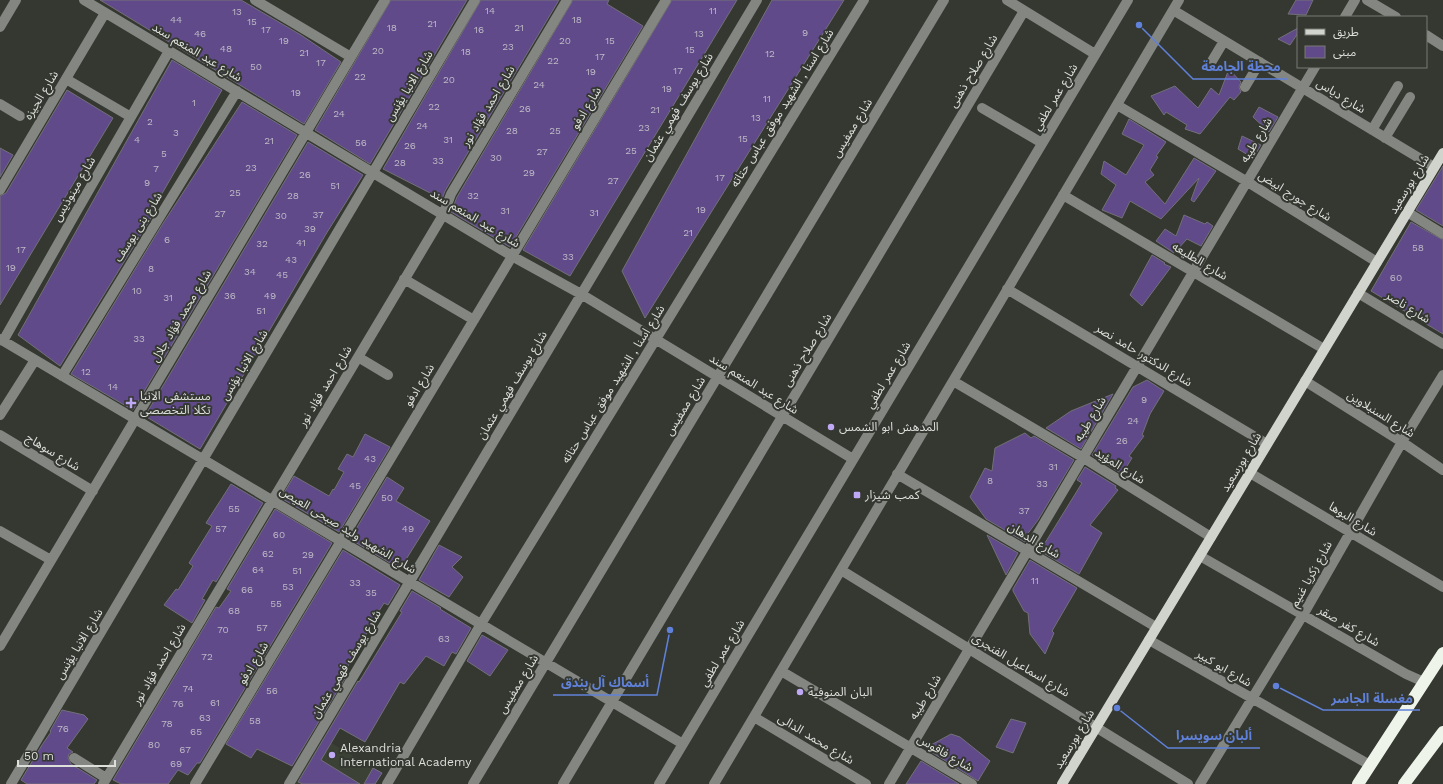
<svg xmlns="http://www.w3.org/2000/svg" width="1443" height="784" font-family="'Work Sans','Noto Sans Arabic',sans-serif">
  <rect width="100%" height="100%" fill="#343831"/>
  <path fill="#3b4134" d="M323,738l59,35 -7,11h-80z"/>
  <path fill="#604a89" stroke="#727078" d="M100,0h141l60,35 40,27 -37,62z
    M391,0h76l-97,164 -55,-34z
    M481,0h78l-114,191 -3,8 -59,-30z
    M573,0h36l-2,4 36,22 -133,221 -59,-35 6,-15z
    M672,0h65l-167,276 -47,-26z
    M772,0h72l-199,318 -23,-47z
    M1296,0h17l-7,15 -18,-1z
    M1298,28v5l-8,12 -12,-6z
    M172,60l50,30 -73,126 2,2 -91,148 -42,-31z
    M1229,69l12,13 -2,5 2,5 -7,8 -4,-3 -30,37 -15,-5 2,-4 -21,-13 -2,3 -13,-19 24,-10 23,22 13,-20 8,7z
    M67,90l46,28 -113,187v-109l6,-3z
    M242,102l55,33 -164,275 -62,-36 91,-149z
    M1259,107l19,10 -9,15 -16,-15z
    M1129,119l37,23 -10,14 2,1 -8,13 4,5 -9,7 20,22 29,-46 22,13 -22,31 -3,-2 8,-22 -38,41 -31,-18 -8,17 -20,-8 14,-25 -15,-11 3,-13 22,14 18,-30 -22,-11z
    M1242,136l19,9 -8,13 -15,-9z
    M308,142l55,33 -37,59 -126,215 -55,-33z
    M0,148l13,7 -13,22z
    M1443,166v60l-27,-16z
    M1184,215l21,9 2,-2 6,4 -12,20 -14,-7 -13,14 -18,-12 9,-12 11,7z
    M1411,222l32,18v94l-72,-43z
    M1152,255l13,8 -1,1 7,3 -29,39 -12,-11z
    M1147,380l17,11 -14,23 -8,21 2,1 -15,20 3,2 -10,16 -30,-19 41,-68z
    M1113,394l-32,55 -35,-21 25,-17z
    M1025,433l6,5 3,-2 40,24 -36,60 -12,16 2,2 -3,4 -39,-23 -16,-22 15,-29 7,3 3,-23z
    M365,434l25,13 -51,85 -58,-34 13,-22 35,20 4,-7 1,1 10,-18 -6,-3 9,-15 6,3z
    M1085,467l31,19 -1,2 3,2 -28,35 12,8 -23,41 -39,-23 42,-68 -5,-3z
    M387,477l17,11 -8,13 34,20 -30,48 -50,-30z
    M231,484l32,19 -47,79 -3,-2 -11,19 3,1 -13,23 -28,-18 12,-16 2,1 15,-24 -4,-3 23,-37 -6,-3z
    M275,509l57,34 -132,220h-3l-9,12 -10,-5 -10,14h-47l-8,-4 103,-173 3,1 12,-17 -4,-2z
    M987,535l31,18 -12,22z
    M439,545l23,12 -10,10 11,10 -14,20 -30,-17z
    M343,550l57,35 -12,20 -4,-2 -17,27 1,1 -24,42 3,2 -55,91 -35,-17 -6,9 -25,-14z
    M1030,560l47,28 -25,43 2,2 -9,21 -15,-20 -2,-21 -4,-2 -11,-20v-2z
    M412,591l29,17 -1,1 31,19 -15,26 -4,-2 -8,14 -18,-10 -22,28 -4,-2 -35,60 -25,-14 -19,32 39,24h-57l-5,-2 60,-101 1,1 43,-70 -2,-1z
    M482,635l26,15 -18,26 -23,-15z
    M62,710l22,5 4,4 -21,29 6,4 -4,2 -1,4 3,6 26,16 -3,4h-67l-6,-4 21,-35 9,-13 -1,-1z
    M1011,719l15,4 -13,30 -17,-6z
    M951,734l9,3 30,24 -12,20 -50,-31 3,-5z
    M921,761l38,23h-53z
    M373,768l9,5 -7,11h-11z"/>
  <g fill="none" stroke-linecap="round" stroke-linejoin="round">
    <path stroke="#848682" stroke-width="10" d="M84,0l428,256 69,38 272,165
      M255,0l96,57
      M1007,0l88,54
      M1367,0l29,17
      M1173,10l261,157
      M1345,17l10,-17
      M0,27l16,-27
      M1426,35l17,11
      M1209,66l15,-25
      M66,79l65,38
      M1245,87l15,-25
      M0,104l20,12
      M1117,105l129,76 131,81
      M982,108l60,35
      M1372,130l26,-44
      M1385,138l25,-41
      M0,190l105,-177
      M1063,195l261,154
      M1407,212l36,22
      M404,279l70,41
      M1007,289l260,155
      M1358,293l85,51
      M0,339l683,405
      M3,341l72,-127 94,-163
      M358,357l30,18
      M62,376l175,-285
      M953,381l129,76 129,80
      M1305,381l97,61 41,28
      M0,415l35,-55
      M0,435l93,56
      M1250,473l193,114
      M897,474l259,153
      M0,531l51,29
      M1200,556l206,118 18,8
      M841,570l347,214
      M1149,640l221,125
      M0,646l385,-646
      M781,671l191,113
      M754,717l112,67
      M74,758l32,20
      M11,784l464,-784
      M103,784l340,-569 8,-21 116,-194
      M195,784l471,-784
      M289,784l468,-784
      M387,784l94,-160 383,-624
      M473,784l471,-784
      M563,784l461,-773
      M659,784l469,-784
      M714,784l465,-784
      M889,784l426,-717
      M1200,784l103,-169 99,-173 41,-67"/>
    <path stroke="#d1d4cd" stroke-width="10" d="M1062,784l381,-631"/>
    <path stroke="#eff4ea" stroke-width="12" d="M1358,784l85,-131
      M1404,784l39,-52"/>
  </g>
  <g fill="#bfa8f4" stroke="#343831" stroke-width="1.5">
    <path d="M129 397h4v4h4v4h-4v4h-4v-4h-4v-4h4z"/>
    <circle cx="831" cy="427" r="4"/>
    <rect x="853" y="491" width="8" height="8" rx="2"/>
    <circle cx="800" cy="692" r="4"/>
    <circle cx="332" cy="755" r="4"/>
  </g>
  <g text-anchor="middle" stroke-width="4" stroke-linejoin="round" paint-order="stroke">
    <g font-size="10" fill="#bebac6">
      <text x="490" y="14">14</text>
      <text x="713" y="14">11</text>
      <text x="237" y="15">13</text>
      <text x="176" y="23">44</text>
      <text x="577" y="23">18</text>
      <text x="252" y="25">15</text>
      <text x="432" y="27">21</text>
      <text x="392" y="31">18</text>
      <text x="519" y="31">21</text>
      <text x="266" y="33">17</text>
      <text x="479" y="33">16</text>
      <text x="805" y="36">9</text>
      <text x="200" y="37">46</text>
      <text x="699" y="37">13</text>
      <text x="284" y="44">19</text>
      <text x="565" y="44">20</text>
      <text x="610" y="44">15</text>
      <text x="508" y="50">23</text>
      <text x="226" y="52">48</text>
      <text x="690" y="53">15</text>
      <text x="378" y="54">20</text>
      <text x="466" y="55">18</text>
      <text x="304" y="56">21</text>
      <text x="770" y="57">12</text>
      <text x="600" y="60">17</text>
      <text x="553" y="64">22</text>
      <text x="321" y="66">17</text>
      <text x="256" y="70">50</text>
      <text x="678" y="74">17</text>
      <text x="591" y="75">19</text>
      <text x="360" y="80">22</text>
      <text x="449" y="83">20</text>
      <text x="539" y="88">24</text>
      <text x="667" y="92">19</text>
      <text x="296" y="96">19</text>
      <text x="767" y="102">11</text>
      <text x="194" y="106">1</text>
      <text x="434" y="110">22</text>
      <text x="525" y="112">26</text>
      <text x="655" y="113">21</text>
      <text x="339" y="117">24</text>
      <text x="756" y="121">13</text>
      <text x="150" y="125">2</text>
      <text x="422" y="129">24</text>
      <text x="644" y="131">23</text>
      <text x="512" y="134">28</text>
      <text x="555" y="134">25</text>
      <text x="176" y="136">3</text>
      <text x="743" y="142">15</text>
      <text x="137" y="143">4</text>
      <text x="448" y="143">31</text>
      <text x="269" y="144">21</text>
      <text x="361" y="146">56</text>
      <text x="410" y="149">26</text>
      <text x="631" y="154">25</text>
      <text x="542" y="155">27</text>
      <text x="164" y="157">5</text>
      <text x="496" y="161">30</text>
      <text x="438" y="164">33</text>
      <text x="400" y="166">28</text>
      <text x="251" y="171">23</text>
      <text x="156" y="172">7</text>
      <text x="529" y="176">29</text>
      <text x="305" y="178">26</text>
      <text x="720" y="181">17</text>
      <text x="613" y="184">27</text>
      <text x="147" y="186">9</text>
      <text x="335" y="189">51</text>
      <text x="235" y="196">25</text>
      <text x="293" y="199">28</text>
      <text x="473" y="199">32</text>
      <text x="701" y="213">19</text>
      <text x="505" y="214">31</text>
      <text x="594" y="216">31</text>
      <text x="220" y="217">27</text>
      <text x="318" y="218">37</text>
      <text x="281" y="219">30</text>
      <text x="310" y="232">39</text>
      <text x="688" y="236">21</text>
      <text x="167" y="243">6</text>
      <text x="301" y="246">41</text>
      <text x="262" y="247">32</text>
      <text x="1418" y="251">58</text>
      <text x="21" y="253">17</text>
      <text x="568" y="260">33</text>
      <text x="291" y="263">43</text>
      <text x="11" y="271">19</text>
      <text x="151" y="272">8</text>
      <text x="250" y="275">34</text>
      <text x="282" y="278">45</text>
      <text x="1396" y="281">60</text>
      <text x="137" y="294">10</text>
      <text x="230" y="299">36</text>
      <text x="270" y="299">49</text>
      <text x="168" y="301">31</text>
      <text x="261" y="314">51</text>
      <text x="139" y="342">33</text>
      <text x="86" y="375">12</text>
      <text x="113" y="390">14</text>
      <text x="1144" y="403">9</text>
      <text x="1133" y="424">24</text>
      <text x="1122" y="444">26</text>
      <text x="370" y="462">43</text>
      <text x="1053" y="470">31</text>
      <text x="990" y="484">8</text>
      <text x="1042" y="487">33</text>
      <text x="355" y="489">45</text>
      <text x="387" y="501">50</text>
      <text x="234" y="512">55</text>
      <text x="1024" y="514">37</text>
      <text x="221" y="532">57</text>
      <text x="408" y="532">49</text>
      <text x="279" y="538">60</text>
      <text x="268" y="557">62</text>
      <text x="308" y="558">29</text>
      <text x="258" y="573">64</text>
      <text x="297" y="574">51</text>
      <text x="1035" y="584">11</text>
      <text x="355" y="586">33</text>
      <text x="288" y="590">53</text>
      <text x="247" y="593">66</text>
      <text x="371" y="596">35</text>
      <text x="276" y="607">55</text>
      <text x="234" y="614">68</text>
      <text x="262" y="631">57</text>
      <text x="223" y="633">70</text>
      <text x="444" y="642">63</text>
      <text x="207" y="660">72</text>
      <text x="188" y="692">74</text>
      <text x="272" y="694">56</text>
      <text x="215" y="706">61</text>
      <text x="178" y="707">76</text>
      <text x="205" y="721">63</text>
      <text x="255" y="724">58</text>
      <text x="167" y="727">78</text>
      <text x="63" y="732">76</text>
      <text x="196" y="735">65</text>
      <text x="154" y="748">80</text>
      <text x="185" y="753">67</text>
      <text x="176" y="767">69</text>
    </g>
    <g font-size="12" fill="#dddfdb" stroke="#343831">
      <text transform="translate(197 52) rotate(31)" y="4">شارع عبد المنعم سند</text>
      <text transform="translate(973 71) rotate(-59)" y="4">شارع صلاح ذهنى</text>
      <text transform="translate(409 86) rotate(-59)" y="4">شارع الانبا يؤنس</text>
      <text transform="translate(41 95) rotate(-59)" y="4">شارع الجيزه</text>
      <text transform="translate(1341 96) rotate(31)" y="4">شارع دياس</text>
      <text transform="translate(1055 97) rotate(-59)" y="4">شارع عمر لطفي</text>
      <text transform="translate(488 106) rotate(-59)" y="4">شارع احمد فؤاد نور</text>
      <text transform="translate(678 107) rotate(-59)" y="4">شارع يوسف فهمي عثمان</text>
      <text transform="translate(586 108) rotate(-59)" y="4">شارع ادفو</text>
      <text transform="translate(782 108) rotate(-58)" y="4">شارع اسنا , الشهيد موفق عباس حتاته</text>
      <text transform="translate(852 128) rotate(-59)" y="4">شارع ممفيس</text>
      <text transform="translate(1256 140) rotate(-59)" y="4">شارع طيبه</text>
      <text transform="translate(1409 184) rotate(-59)" y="4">شارع بورسعيد</text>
      <text transform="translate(74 189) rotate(-60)" y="4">شارع مينوذيس</text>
      <text transform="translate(1295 196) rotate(32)" y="4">شارع جورج ابيض</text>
      <text transform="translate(475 218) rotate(31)" y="4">شارع عبد المنعم سند</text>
      <text transform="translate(138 227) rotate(-58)" y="4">شارع بنى يوسف</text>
      <text transform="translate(1200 261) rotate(31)" y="4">شارع الطليعه</text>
      <text transform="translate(1408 307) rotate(32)" y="4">شارع ناصر</text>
      <text transform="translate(181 316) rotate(-59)" y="4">شارع محمد فؤاد جلال</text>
      <text transform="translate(807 350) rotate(-59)" y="4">شارع صلاح ذهنى</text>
      <text transform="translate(1144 355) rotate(31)" y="4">شارع الدكتور حامد نصر</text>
      <text transform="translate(244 365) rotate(-59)" y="4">شارع الانبا يؤنس</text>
      <text transform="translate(888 375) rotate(-59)" y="4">شارع عمر لطفي</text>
      <text transform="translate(613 384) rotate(-58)" y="4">شارع اسنا , الشهيد موفق عباس حتاته</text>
      <text transform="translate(754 384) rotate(32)" y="4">شارع عبد المنعم سند</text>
      <text transform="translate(419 385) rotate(-59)" y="4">شارع ادفو</text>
      <text transform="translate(512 385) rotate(-59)" y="4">شارع يوسف فهمي عثمان</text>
      <text transform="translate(325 386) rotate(-59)" y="4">شارع احمد فؤاد نور</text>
      <text transform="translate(685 406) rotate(-59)" y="4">شارع ممفيس</text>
      <text transform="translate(1381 414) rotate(32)" y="4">شارع السنبلاوين</text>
      <text transform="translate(1090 419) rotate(-59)" y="4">شارع طيبه</text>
      <text transform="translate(53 452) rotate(31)" y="4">شارع سوهاج</text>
      <text transform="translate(1241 462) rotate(-59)" y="4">شارع بورسعيد</text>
      <text transform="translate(1120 466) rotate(32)" y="4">شارع المؤيد</text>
      <text transform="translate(1353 519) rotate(31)" y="4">شارع البوها</text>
      <text transform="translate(348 530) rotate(31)" y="4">شارع الشهيد وليد صبحى العيص</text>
      <text transform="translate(1034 540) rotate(31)" y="4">شارع الدهان</text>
      <text transform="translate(1311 574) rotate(-61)" y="4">شارع زكريا غنيم</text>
      <text transform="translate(1349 626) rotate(30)" y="4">شارع كفر صقر</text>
      <text transform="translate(79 644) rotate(-59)" y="4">شارع الانبا يؤنس</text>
      <text transform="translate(722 653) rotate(-59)" y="4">شارع عمر لطفي</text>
      <text transform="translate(253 663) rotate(-59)" y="4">شارع ادفو</text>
      <text transform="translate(159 664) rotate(-59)" y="4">شارع احمد فؤاد نور</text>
      <text transform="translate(346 664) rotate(-59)" y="4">شارع يوسف فهمي عثمان</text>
      <text transform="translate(1021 665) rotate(31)" y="4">شارع اسماعيل الفنجرى</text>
      <text transform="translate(1224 668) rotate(30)" y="4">شارع ابو كبير</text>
      <text transform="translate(518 684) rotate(-59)" y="4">شارع ممفيس</text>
      <text transform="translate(925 697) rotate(-59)" y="4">شارع طيبه</text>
      <text transform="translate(816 739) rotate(31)" y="4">شارع محمد الدالى</text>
      <text transform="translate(1074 739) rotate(-59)" y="4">شارع بورسعيد</text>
      <text transform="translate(945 753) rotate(30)" y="4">شارع فاقوس</text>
    </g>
    <g font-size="12" fill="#dddfdb" stroke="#343831" text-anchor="start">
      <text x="140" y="400">مستشفى الانبا<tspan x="140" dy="14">تكلا التخصصى</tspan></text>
      <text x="839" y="431">المدهش ابو الشمس</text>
      <text x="865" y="499">كمب شيزار</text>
      <text x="808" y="696">البان المنوفية</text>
      <text x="340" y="752">Alexandria<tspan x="340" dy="14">International Academy</tspan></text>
    </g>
  </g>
  <path fill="none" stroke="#6081d9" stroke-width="1.5" d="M1139 25L1193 79H1288M670 630L657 695H553M1276 686L1323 710H1420M1117 708L1168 748H1260"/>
  <g fill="#6081d9" stroke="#343831" stroke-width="1.5">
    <circle cx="1139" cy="25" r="4"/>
    <circle cx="670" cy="630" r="4"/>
    <circle cx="1276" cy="686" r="4"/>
    <circle cx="1117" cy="708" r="4"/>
  </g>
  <g font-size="13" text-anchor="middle" font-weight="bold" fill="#6081d9" stroke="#343831" stroke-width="4" stroke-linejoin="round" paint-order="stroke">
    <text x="1241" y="71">محطة الجامعة</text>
    <text x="605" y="687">أسماك آل بندق</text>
    <text x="1372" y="703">مغسلة الجاسر</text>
    <text x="1214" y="740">ألبان سويسرا</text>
  </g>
  <rect x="1297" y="16" width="130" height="52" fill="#343831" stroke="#787b75"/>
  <rect x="1305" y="29" width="20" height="6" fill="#d1d4cd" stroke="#787b75"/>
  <text x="1333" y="36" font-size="12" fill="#dddfdb">طريق</text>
  <rect x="1305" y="46" width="20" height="12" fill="#604a89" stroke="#787b75"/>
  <text x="1333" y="56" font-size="12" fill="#dddfdb">مبنى</text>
  <path d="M18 760v6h97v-6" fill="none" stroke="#dddfdb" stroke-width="2"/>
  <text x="24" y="760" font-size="12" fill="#dddfdb" stroke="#343831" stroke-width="3" paint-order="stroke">50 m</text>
</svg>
